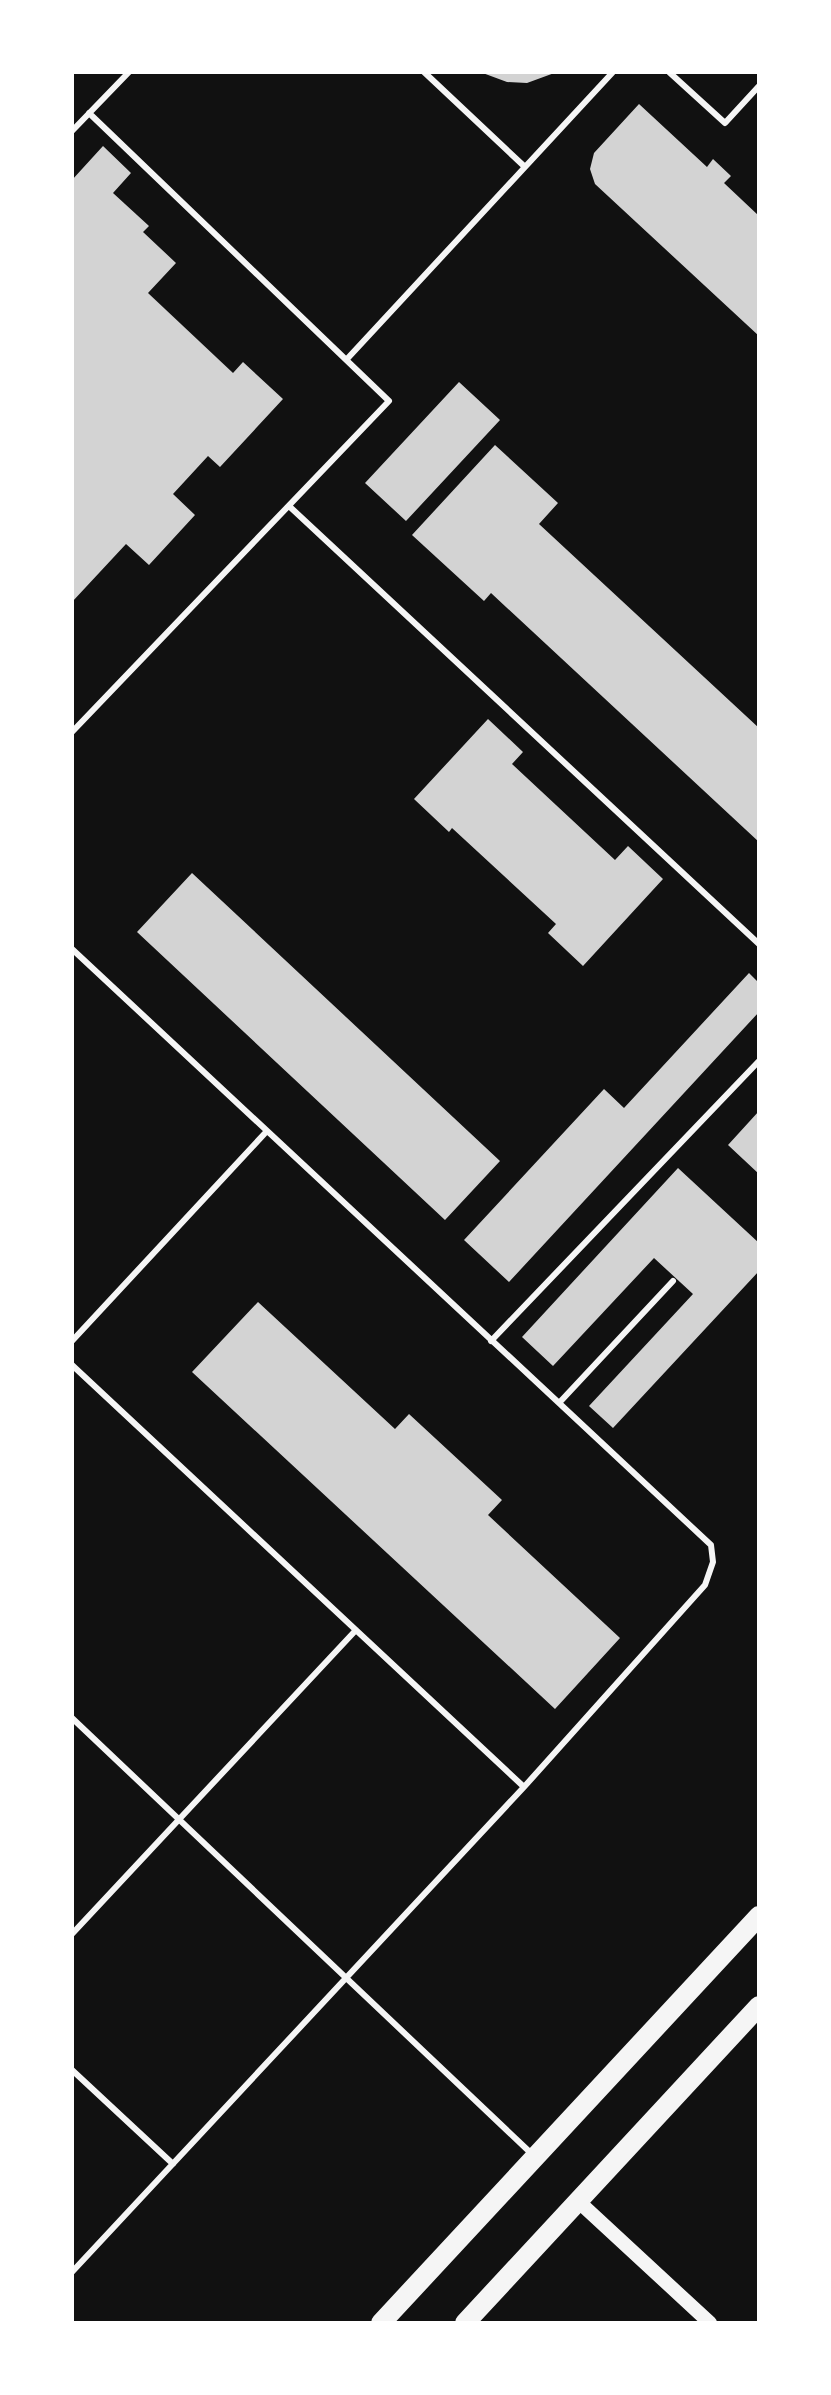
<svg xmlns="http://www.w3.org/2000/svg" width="831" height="2395" font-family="'Titillium Web',sans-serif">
  <rect width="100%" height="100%" fill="#111"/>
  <path fill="#d3d3d3" d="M480,72h77l-30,11 -20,-1z
    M639,104l68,63 6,-8 18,17 -7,7 35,33v120l-164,-152 -5,-15 4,-16z
    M103,146l28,27 -18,20 36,33 -6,6 33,31 -28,30 85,80 10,-11 40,37 -63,68 -12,-11 -35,38 22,21 -46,50 -23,-21 -54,58v-422z
    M459,382l41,38 -94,101 -41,-38z
    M495,445l63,58 -19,21 220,204v114l-268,-249 -7,8 -72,-66z
    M488,719l35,33 -11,12 103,96 13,-14 35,33 -80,87 -35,-33 8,-9 -104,-96 -3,4 -35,-33z
    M192,873l308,288 -55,59 -308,-288z
    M749,973l10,10v29l-250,270 -45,-42 140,-151 20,19z
    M759,1111v63l-31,-29z
    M678,1168l81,75v28l-146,157 -24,-22 104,-112 -39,-36 -101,108 -31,-29z
    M258,1302l137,127 14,-15 93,86 -14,15 132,123 -65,71 -363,-337z"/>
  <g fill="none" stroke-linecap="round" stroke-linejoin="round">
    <path stroke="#f5f5f5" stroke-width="6" d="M424,72l101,95
      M669,72l56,51 34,-37
      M72,131l57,-59
      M347,359l266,-287
      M289,506l470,438
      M72,732l317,-331 -300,-288
      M72,949l487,454
      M72,1341l195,-210
      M491,1341l268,-280
      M72,1365l452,422
      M72,1718l462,438
      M72,1934l284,-304
      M72,2070l101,94
      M72,2272l452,-485 181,-202 8,-23 -2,-17 -152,-142 114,-122"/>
    <path stroke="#f5f5f5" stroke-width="14" d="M578,2201l132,122"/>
    <path stroke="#f5f5f5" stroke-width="20" d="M381,2323l378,-407
      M465,2323l294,-317"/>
  </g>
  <rect width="831" height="2395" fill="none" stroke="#ffffff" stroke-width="148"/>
</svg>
